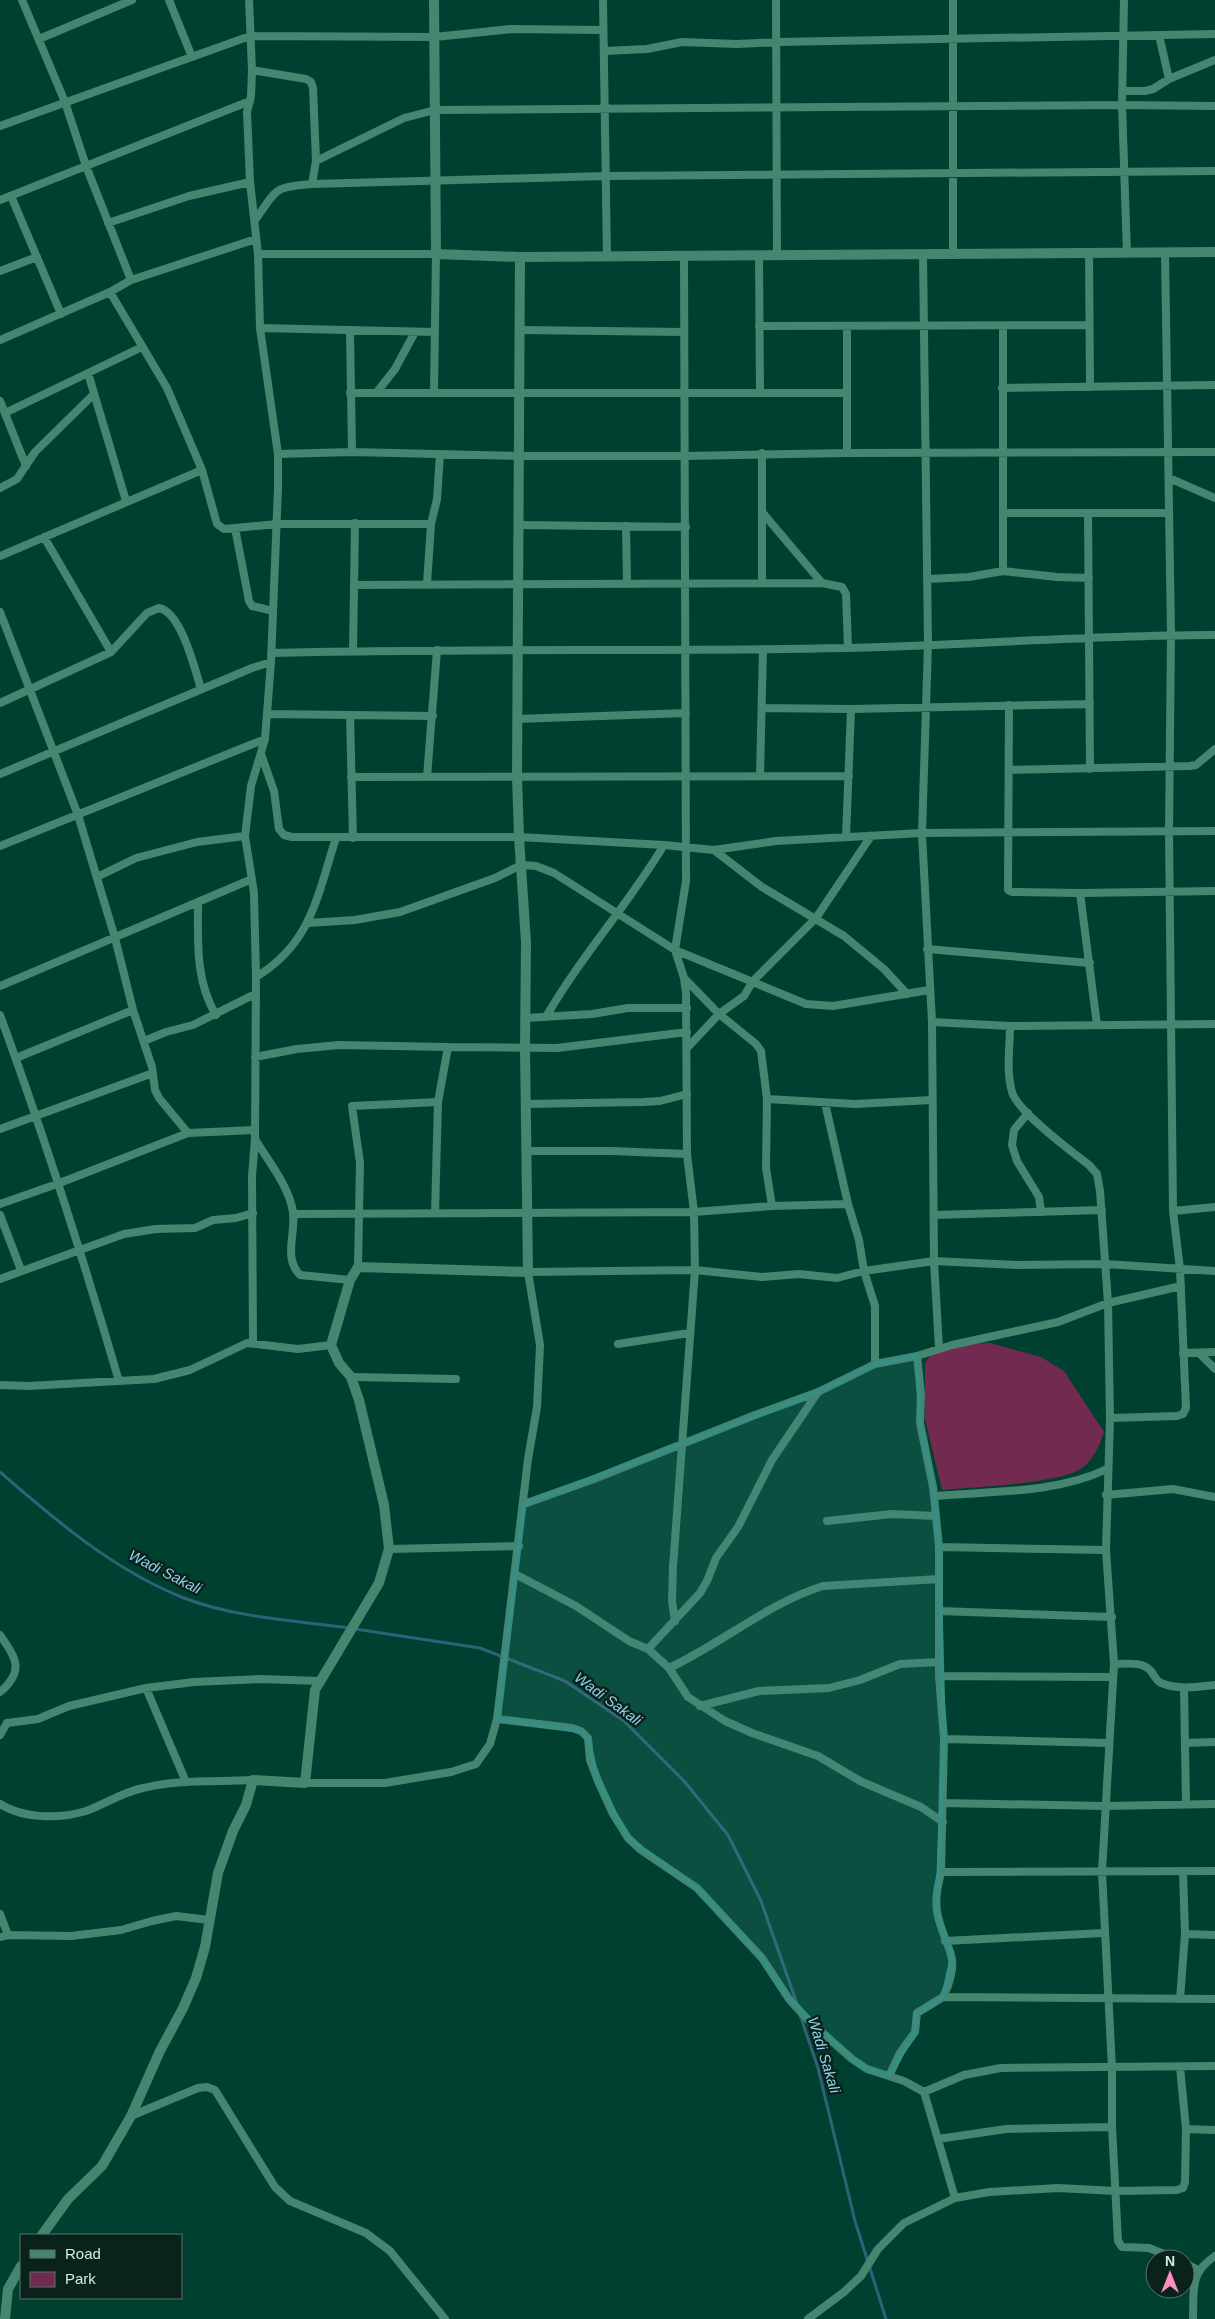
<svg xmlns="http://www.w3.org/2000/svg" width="1215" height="2319" font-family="Arial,sans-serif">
  <rect width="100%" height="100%" fill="#004030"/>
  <path fill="#722a51" d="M990,1343l51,14 23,14 40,61c-5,14 -10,27 -22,36 -23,16 -108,19 -140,22l-17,-71v-56l7,-10 37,-9z"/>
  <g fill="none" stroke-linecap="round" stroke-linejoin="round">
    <path stroke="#2f6279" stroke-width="3" d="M0,1472c55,48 115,99 184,126 48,19 113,23 165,30
      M355,1629l125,19 85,33 59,40 60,60 44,54 33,66 36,103
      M800,2015l18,53 37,153 31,98"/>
    <path stroke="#458671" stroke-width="8" d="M22,0l43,102 21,64 45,114
      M169,0l23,57
      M249,0l3,70 -1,26 -4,16 3,70 8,72 2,74 18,126v34l-7,174 -6,77 -14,47 -6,50 9,57 2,84 -1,162 -3,37 1,167
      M603,0l4,257
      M776,0l1,254
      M953,0v255
      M1124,0l-2,105 5,148
      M1159,35l10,44
      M39,39l93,-39
      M604,51l43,-2 35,-7 55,2 41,-2 437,-8
      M252,70l54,9 5,3 2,6 3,73 -4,23
      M1122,91h23l8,-2 16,-10 46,-19
      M0,126l250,-90 185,1 76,-8 91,1
      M316,161l88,-43 31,-8 687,-5 93,1
      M11,196l50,118
      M0,200l250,-99
      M255,220c23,-31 17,-33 57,-36l293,-8 610,-5
      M108,223l81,-27 61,-14
      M258,254h178l-2,138
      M1089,254l1,133
      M759,255l1,138
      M923,255l5,389 -6,189 10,189 2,239 5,87
      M684,257l2,624 -11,69 9,28 2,15 1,161
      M0,271l37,-14
      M110,292l57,96 35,82 15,54 7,5 54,-5h153
      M759,326l330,-1
      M1003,326v245
      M260,328l175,4
      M350,330l2,122
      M520,330l164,2
      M0,340l110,-48 21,-12 125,-41
      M88,373l38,128
      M1002,388l213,-3
      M377,392l18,-23 20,-37
      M350,393h496
      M0,401l26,65
      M5,413l137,-66
      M762,453v130
      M847,453v-126
      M278,454l74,-2 167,4h166l162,-3 368,-1
      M1169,478l46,20
      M0,488l17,-9 18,-27 59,-58
      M762,512l60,71
      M1004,513h165
      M1088,513l2,256
      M519,525l167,2
      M626,526l1,58
      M235,528l14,73 3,5 21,5
      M44,537l67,115
      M0,556l202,-86
      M927,579l42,-2 34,-6 54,6 32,1
      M427,584l4,-60 6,-25 3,-45
      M354,585l468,-2 20,4 4,7 2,54
      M0,612l78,203 37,123 18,72 19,57 3,23 4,8 29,35
      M353,651l2,-128
      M271,653c192,-5 383,-1 574,-5 124,-3 247,-13 370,-13
      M0,703l111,-51 36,-39 12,-5c22,4 36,61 42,81
      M1009,705l-1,185 4,2 68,1 135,-2
      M762,708l89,1 239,-5
      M268,714l165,2
      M350,715l3,123
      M517,719l169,-6
      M261,754l13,37 5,38 5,6 8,2h227l145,8 50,5 62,-9 146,-8 293,-2
      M1009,770l181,-4 6,-1 19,-16
      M0,774l252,-106 19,-6
      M760,776l3,-127
      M351,777l498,-1
      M427,777l10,-127
      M846,837l5,-128
      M0,846l265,-107
      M714,850l48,37 82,49 40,33 23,25
      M97,877l39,-19 61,-16 48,-6
      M1080,893l17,132
      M198,902c0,38 -3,79 18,113
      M308,923l47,-3 45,-8 95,-34 26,-13 15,1 18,7 121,77 131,54 27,2 96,-16
      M927,949l163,14
      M256,977c56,-34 61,-81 80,-139
      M684,978l35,36 37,30 5,7 6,48 -1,69 6,38
      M0,986l252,-107
      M0,1015c44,120 83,243 119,366
      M546,1017c35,-61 82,-112 118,-172
      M525,1018l67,-4 36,-6h59
      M932,1022l78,4 205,-2
      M1010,1026c0,21 -4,45 2,66 5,19 59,59 77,73l8,9 3,17 8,112 2,115 -4,132 8,114 -12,208 10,196v59l6,114 4,6 27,1 28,11
      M144,1041l22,-9 27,-7 62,-31
      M687,1048l32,-34 25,-18 9,-15 63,-63 55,-82
      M255,1057l42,-8 42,-4 109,2
      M16,1058l117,-48
      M767,1099l88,5 77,-4
      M825,1103l23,101 11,36 5,31 11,35v58
      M525,1104l118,-2 17,-1 27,-7
      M1028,1113l-14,17 -2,15 5,16 22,36 2,15
      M0,1129l153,-56
      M255,1139c13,22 34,47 38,73 3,21 -10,46 7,63l50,5
      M526,1151h85l76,3 7,58 1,58 -22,297 -1,34 3,20
      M0,1204l57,-20 131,-51 67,-3
      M1173,1211l42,-4
      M435,1213l3,-111 10,-55 109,1 130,-16
      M293,1214l401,-2 78,-6 76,-2
      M0,1215l21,55
      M934,1215l168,-5
      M358,1267l2,-104 -8,-57 86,-4
      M0,1279l124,-45 32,-5 39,-1 18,-8 23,-2 17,-5
      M618,1344l71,-11
      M1183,1353l32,-1
      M1199,1353l16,16
      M917,1356l4,38 -1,29 13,64 6,60v129l5,63 -3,133c-3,13 -6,26 -4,39 2,16 10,29 14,44 4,12 -2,31 -8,42
      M351,1377l105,2
      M0,1385l28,1 126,-7 36,-9 57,-27 51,6 33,-4
      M1110,1418l67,-2 6,-2 3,-6 -6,-139 -7,-58 -4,-379 2,-197 -6,-382
      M1106,1495l67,-6 42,8
      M935,1496c56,-5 120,-2 172,-27
      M524,1504l70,-25 161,-64 63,-23 57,-28 42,-8 35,-11 106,-23 50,-19 73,-17
      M827,1521l65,-7 44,2
      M939,1547l167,3
      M389,1549l130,-3
      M515,1574l61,32 53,35 19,8 21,19 19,29 37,24 27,12 66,23 42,25 61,26 22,15
      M939,1611l173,6
      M0,1635c16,23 25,36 0,57
      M648,1649l52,-56 7,-12 9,-23 22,-31 34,-67 46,-68
      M1114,1664c12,0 28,-3 37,7 3,4 5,10 10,12 17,7 36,4 54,2
      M669,1668c52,-24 99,-65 154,-82l116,-7
      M939,1676l174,1
      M146,1688l40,94
      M1184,1688l2,116
      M700,1706l59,-15 70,-3 31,-8 40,-16 39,-2
      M497,1719l75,9 9,3 7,7 2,22 8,21 15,33 15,24 13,12 56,38 65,70 27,41 19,21 44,39 15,10 37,12 20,11 31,106
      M7,1723l31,-4 31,-13 77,-18 48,-6 66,-3 60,2
      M0,1735l7,-12
      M944,1739l165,4
      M1185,1743l30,-1
      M305,1783h80l66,-11 25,-8 14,-20 7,-25 31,-260 9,-52 3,-62 -12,-73 167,-2 67,7 37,-3 38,4 27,-7 70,-10 83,4 88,-1 110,7
      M944,1803l161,3 110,-2
      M0,1804c24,15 59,15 86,7 19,-7 37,-19 57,-23 35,-9 74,-6 110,-8
      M941,1872l274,-1
      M0,1914l8,21
      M1185,1934l30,1
      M0,1937l8,-2 63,1 50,-6 31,-9 24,-5 33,4
      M945,1941l159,-8
      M1180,1999l5,-65 -2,-63
      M889,2076l11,-23 15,-21 2,-19 26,-16 272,2
      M924,2092l40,-17 37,-7 214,-2
      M131,2116l67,-28 9,-1 8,3 60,97 15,14 76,32 24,18 55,68
      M1186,2129l29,1
      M938,2139l68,-10 106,-2
      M1185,2263l13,7
      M808,2319l36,-27 17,-16 17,-27 26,-26 51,-25 34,-6 69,-4 58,3 61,-1 6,-2 2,-6 1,-53 -6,-62
      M1193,2319c1,-28 -4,-46 22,-63"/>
    <path stroke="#458671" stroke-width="10" d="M434,0l2,254 84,3 695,-5
      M42,2235l26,-36 34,-33 29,-50 29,-65 23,-43 13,-30 9,-31 13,-74 15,-42 13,-26 7,-25 52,3 10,-93 64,-107 10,-34 -5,-44 -25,-105 -8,-23 -12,-14 -8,-18 19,-65 8,-13 170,5 -3,-224 1,-106 -7,-105 -2,-60 3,-520
      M5,2319l3,-30 13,-23"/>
  </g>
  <path fill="#368e85" fill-opacity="0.2" stroke="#368e85" stroke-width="4" stroke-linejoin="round" d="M917,1356l3,67 13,64 6,60 5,192 -7,171 15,46 -9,41 -27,16 -1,19 -26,44 -29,-10 -71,-67 -27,-41 -65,-70 -69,-50 -30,-57 -10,-43 -7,-7 -84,-12 27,-215 294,-112 57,-28z"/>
  <g text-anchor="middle" stroke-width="5" stroke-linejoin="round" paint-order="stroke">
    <g font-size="15" font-style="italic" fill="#90d0ef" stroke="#0b221b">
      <text transform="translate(165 1572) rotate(27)" y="5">Wadi Sakali</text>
      <text transform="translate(608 1699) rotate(36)" y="5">Wadi Sakali</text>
      <text transform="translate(824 2055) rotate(73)" y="5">Wadi Sakali</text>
    </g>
  </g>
  <rect x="20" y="2234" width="162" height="65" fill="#0b221b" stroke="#5b746b"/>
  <rect x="30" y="2250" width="25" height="8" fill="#458671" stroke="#5b746b"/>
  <text x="65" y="2259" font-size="15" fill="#d2eee3">Road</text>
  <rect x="30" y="2272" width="25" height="15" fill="#722a51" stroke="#5b746b"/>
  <text x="65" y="2284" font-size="15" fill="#d2eee3">Park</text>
  <g transform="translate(1170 2274)"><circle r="24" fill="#0b221b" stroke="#5b746b"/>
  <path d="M0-4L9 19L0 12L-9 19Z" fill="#fb8fc4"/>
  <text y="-8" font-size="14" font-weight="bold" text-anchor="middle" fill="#d2eee3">N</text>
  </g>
</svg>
